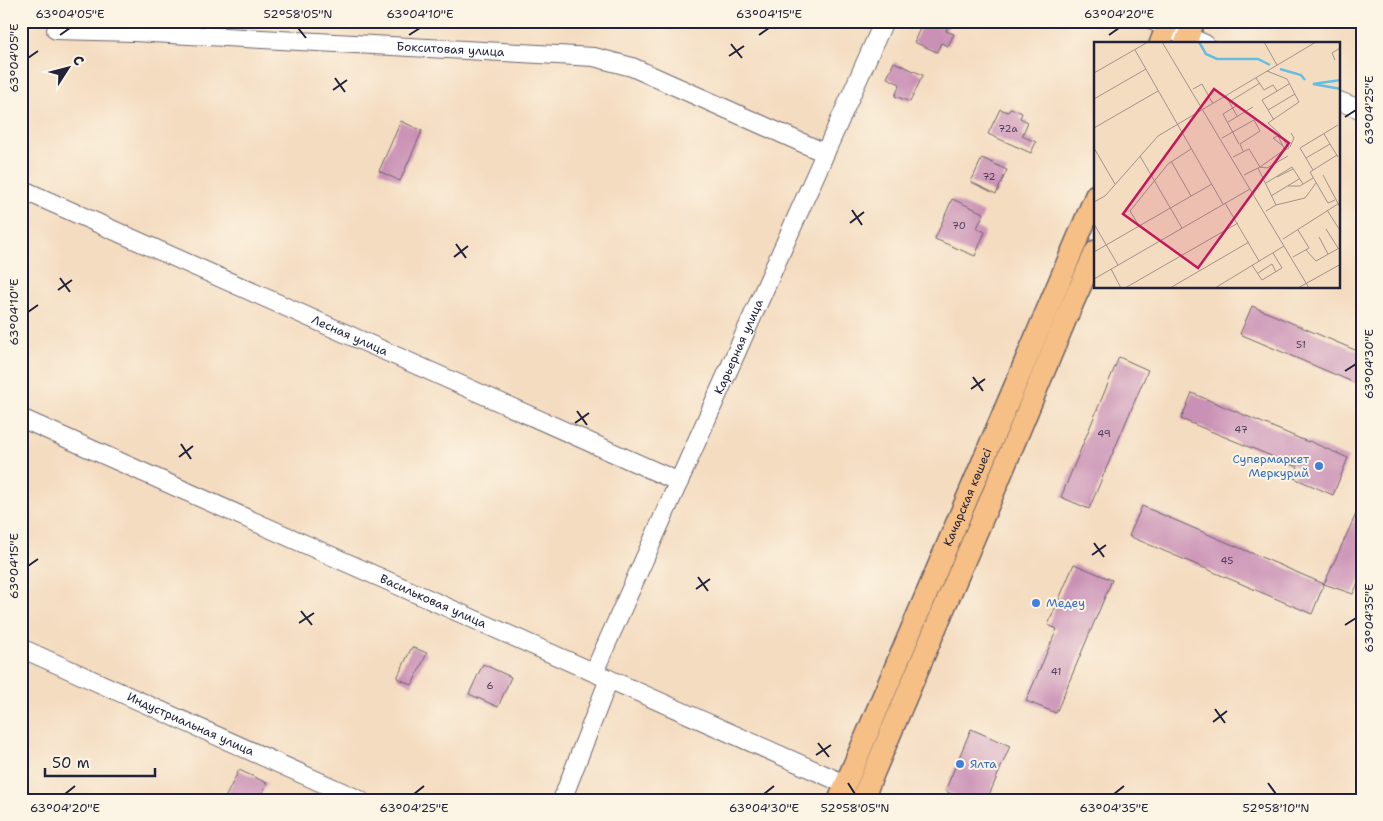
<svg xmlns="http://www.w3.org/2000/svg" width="1383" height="821" font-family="'Shantell Sans',sans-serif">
  <rect width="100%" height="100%" fill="#fcf5e5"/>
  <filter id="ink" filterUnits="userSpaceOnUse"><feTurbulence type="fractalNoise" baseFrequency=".02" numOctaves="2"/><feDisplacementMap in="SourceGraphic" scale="10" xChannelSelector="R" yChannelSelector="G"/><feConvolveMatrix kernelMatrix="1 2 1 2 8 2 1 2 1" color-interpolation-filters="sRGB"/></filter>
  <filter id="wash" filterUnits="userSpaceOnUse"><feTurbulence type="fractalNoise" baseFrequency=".0096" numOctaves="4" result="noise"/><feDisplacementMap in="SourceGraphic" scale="20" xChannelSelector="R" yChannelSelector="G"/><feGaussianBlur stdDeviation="1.12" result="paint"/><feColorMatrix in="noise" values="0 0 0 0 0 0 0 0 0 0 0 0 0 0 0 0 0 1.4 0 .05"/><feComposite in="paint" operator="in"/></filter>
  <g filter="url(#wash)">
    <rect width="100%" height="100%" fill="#f4dcc0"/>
    <g id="blocks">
      <path fill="#ca91b6" d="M923,21h27l-4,10 8,3 -6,12 -7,-3 -4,9 -23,-10z
        M894,62l29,13 -13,27 -15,-6 5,-12 -13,-6z
        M1011,108l11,5 -2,5 8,4 -6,14 14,6 -5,11 -43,-19 12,-25 8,3z
        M401,121l21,10 -22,50 -21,-10z
        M982,158l25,12 -11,24 -25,-12z
        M952,199l32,14 -7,15 8,4 -10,24 -40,-17z
        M1252,306l110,47v33l-122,-52z
        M1119,357l29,13 -59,139 -28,-12z
        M1192,393l116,49 1,-1 39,17 -15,37 -39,-17 4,-11 -117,-48z
        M1362,501v74l-9,19 -29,-10z
        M1142,506l182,78 -12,30 -183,-78z
        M1074,564l38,16 -56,133 -30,-12 31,-72 -9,-4z
        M412,647l15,6 -15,32 -15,-7z
        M483,664l28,13 -13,30 -29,-13z
        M971,729l39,17 -23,54h-21l-21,-9z
        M239,770l28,13 -8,17h-35z"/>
    </g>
  </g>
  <g filter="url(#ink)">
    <use href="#blocks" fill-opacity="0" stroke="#6c636a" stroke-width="1"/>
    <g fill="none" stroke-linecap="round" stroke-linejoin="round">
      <g stroke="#6c636a" stroke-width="20">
        <g id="minor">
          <path d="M1153,21l52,23"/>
          <path id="s1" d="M56,30l78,2 460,25 38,10 193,86"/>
          <path d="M1339,101l23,9"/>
          <path id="s2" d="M21,189l658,293"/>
          <path id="s3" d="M21,418l824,366"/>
          <path id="s4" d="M21,648l339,152"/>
          <path id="s5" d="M594,672l290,-651"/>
          <path d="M562,800l47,-121"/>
        </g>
      </g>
      <g stroke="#6c636a" stroke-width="24">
        <g id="major">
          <path d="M1160,44l9,-23"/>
          <path d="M1185,44l9,-23"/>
          <path id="s6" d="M839,800l257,-605"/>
          <path d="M862,800l130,-304 75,-180 29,-65"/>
        </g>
      </g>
      <use href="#minor" stroke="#fff" stroke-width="18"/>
      <use href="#major" stroke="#f5bf86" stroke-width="21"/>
    </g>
  </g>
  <path fill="none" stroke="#22223b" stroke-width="2" d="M298,28l8,10M60,35l10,-7M409,35l11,-7M759,35l10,-7M1109,35l10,-7M731,44l11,14M729,56l15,-10M28,58l10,-7M335,78l10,14M333,90l14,-10M1345,117l11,-7M852,210l10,15M850,223l14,-11M456,244l10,14M454,257l14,-11M60,278l10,14M58,290l14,-10M28,312l10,-7M1345,371l11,-7M973,377l10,14M971,389l14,-10M577,411l10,14M575,423l14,-10M181,444l10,15M179,457l14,-11M1094,543l10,14M1092,555l14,-10M28,566l10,-7M698,577l10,14M696,589l14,-10M301,611l11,14M299,623l15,-10M1345,625l11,-7M1215,709l10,14M1213,722l14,-11M818,743l11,14M816,755l15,-10M848,783l7,11M1268,783l8,11M65,794l10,-8M414,794l10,-8M764,794l10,-8M1114,794l10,-8"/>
  <g fill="#3f7fe0" stroke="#fcf5e5" stroke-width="2">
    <circle cx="1319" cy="466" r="5"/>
    <circle cx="1036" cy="603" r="5"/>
    <circle cx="960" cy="764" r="5"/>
  </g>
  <g text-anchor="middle" stroke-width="4" stroke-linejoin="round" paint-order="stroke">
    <g font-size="10" fill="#4c3e5a">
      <text x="1008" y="132">72а</text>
      <text x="989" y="180">72</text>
      <text x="959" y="229">70</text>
      <text x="1301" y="348">51</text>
      <text x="1241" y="433">47</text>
      <text x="1104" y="437">49</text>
      <text x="1227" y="564">45</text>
      <text x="1056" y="675">41</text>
      <text x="490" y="689">6</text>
    </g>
    <g font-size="12" fill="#22223b" stroke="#fcf5e5">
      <text dy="4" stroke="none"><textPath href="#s1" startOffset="395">Бокситовая улица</textPath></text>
      <text dy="4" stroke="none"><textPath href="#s2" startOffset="360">Лесная улица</textPath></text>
      <text dy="4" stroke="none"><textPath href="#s5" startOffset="356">Карьерная улица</textPath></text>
      <text dy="4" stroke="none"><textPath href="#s6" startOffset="329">Качарская көшесі</textPath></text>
      <text dy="4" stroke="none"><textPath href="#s3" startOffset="451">Васильковая улица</textPath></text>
      <text dy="4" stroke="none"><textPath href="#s4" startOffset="186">Индустриальная улица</textPath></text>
    </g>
    <g font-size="12" fill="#366cbe" stroke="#fcf5e5" text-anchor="start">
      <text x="1309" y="463" text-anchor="end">Супермаркет<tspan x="1309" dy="14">Меркурий</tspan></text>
      <text x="1046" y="607">Медеу</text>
      <text x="970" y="768">Ялта</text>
    </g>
  </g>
  <g transform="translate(1094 42)">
    <rect width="246" height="246" fill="#f4dcc0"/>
    <path fill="none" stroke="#64bde2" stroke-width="2.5" d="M105,0l7,12 11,5h41l12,6M186,27l21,6 4,5M247,38l-28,4 28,5"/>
    <path fill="none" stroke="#a0928b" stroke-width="1" d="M68,0l147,246M170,0l13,23M41,8l88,154M241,18l-3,-7 8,-5M173,29l20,8 12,23 -31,21 11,10 10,15 -6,3M0,31l54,-31M162,36l8,12 9,-5 4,6M99,47l9,-5 11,20M132,54l11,20M0,57l52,-30M135,60l31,-19M142,64l-13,8 16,30M174,68l27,-16M180,78l-12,-20 27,-16M134,80l25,-15M0,86l64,-37M230,92l14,23M128,96l32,-18 6,11 -20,13 3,7M196,105l4,-9 -3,-5M0,106l21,36M46,114l42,72M139,115l16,-8 11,18 24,-17v-2l-6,-12 -5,2 10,8M212,116l24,-14M77,119l20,35M164,126l18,37 -10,6M219,128l-13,-22 38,-23M150,133l16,-8 7,1 21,-12M229,133l18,34M183,135l16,-8M172,141l26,-16 11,17M194,144h12l13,-8M177,154l28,-17M241,158l-7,3 -18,-31 27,-17M0,160l11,-6 53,-60 158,-94M131,161l34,58M182,163l29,-7 11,-15M233,168l14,22M0,182l24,41M45,184l-9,-15 38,-47 23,-15M232,187l12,19M225,195l9,17M189,197l58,-37M212,208l10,11 25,-14M0,210l118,-68M199,215l16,-9 -11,-18M158,223l10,15 20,-12 -9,-15M17,227l10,19M164,231l14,-9 4,8M0,237l156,-90M31,246l113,-65M76,246l79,-46M121,246l69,-42M204,246l43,-24"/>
    <path fill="#c2185b" fill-opacity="0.15" stroke="#c2185b" stroke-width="2.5" d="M120,47l75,54 -91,125 -75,-54z"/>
    <rect width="246" height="246" fill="none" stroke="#22223b" stroke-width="2.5"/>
  </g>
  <rect width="1383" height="821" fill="none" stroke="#fcf5e5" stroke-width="55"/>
  <g transform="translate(68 68) rotate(54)" stroke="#fcf5e5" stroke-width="4" paint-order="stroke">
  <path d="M0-4L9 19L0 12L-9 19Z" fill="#22223b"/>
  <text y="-8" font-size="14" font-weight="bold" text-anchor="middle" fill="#22223b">С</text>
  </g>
  <path d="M45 768v8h110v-8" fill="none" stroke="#22223b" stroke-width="2.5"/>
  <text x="52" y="768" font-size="15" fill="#22223b" stroke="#fcf5e5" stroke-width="4" paint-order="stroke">50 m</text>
  <rect x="28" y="28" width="1328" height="766" fill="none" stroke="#22223b" stroke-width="2"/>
  <g font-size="12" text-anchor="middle" fill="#22223b">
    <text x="70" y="18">63°04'05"E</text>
    <text x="298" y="18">52°58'05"N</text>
    <text x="420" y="18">63°04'10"E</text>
    <text x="769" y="18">63°04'15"E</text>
    <text x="1119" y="18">63°04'20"E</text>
    <text transform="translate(14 58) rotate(-90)" y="4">63°04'05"E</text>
    <text transform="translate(1369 110) rotate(-90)" y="4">63°04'25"E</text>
    <text transform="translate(14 312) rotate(-90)" y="4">63°04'10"E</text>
    <text transform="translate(1369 364) rotate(-90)" y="4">63°04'30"E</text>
    <text transform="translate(14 566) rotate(-90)" y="4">63°04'15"E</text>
    <text transform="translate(1369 618) rotate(-90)" y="4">63°04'35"E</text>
    <text x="65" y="812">63°04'20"E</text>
    <text x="414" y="812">63°04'25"E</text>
    <text x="764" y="812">63°04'30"E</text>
    <text x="855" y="812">52°58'05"N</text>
    <text x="1114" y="812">63°04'35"E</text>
    <text x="1276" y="812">52°58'10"N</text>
  </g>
</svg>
